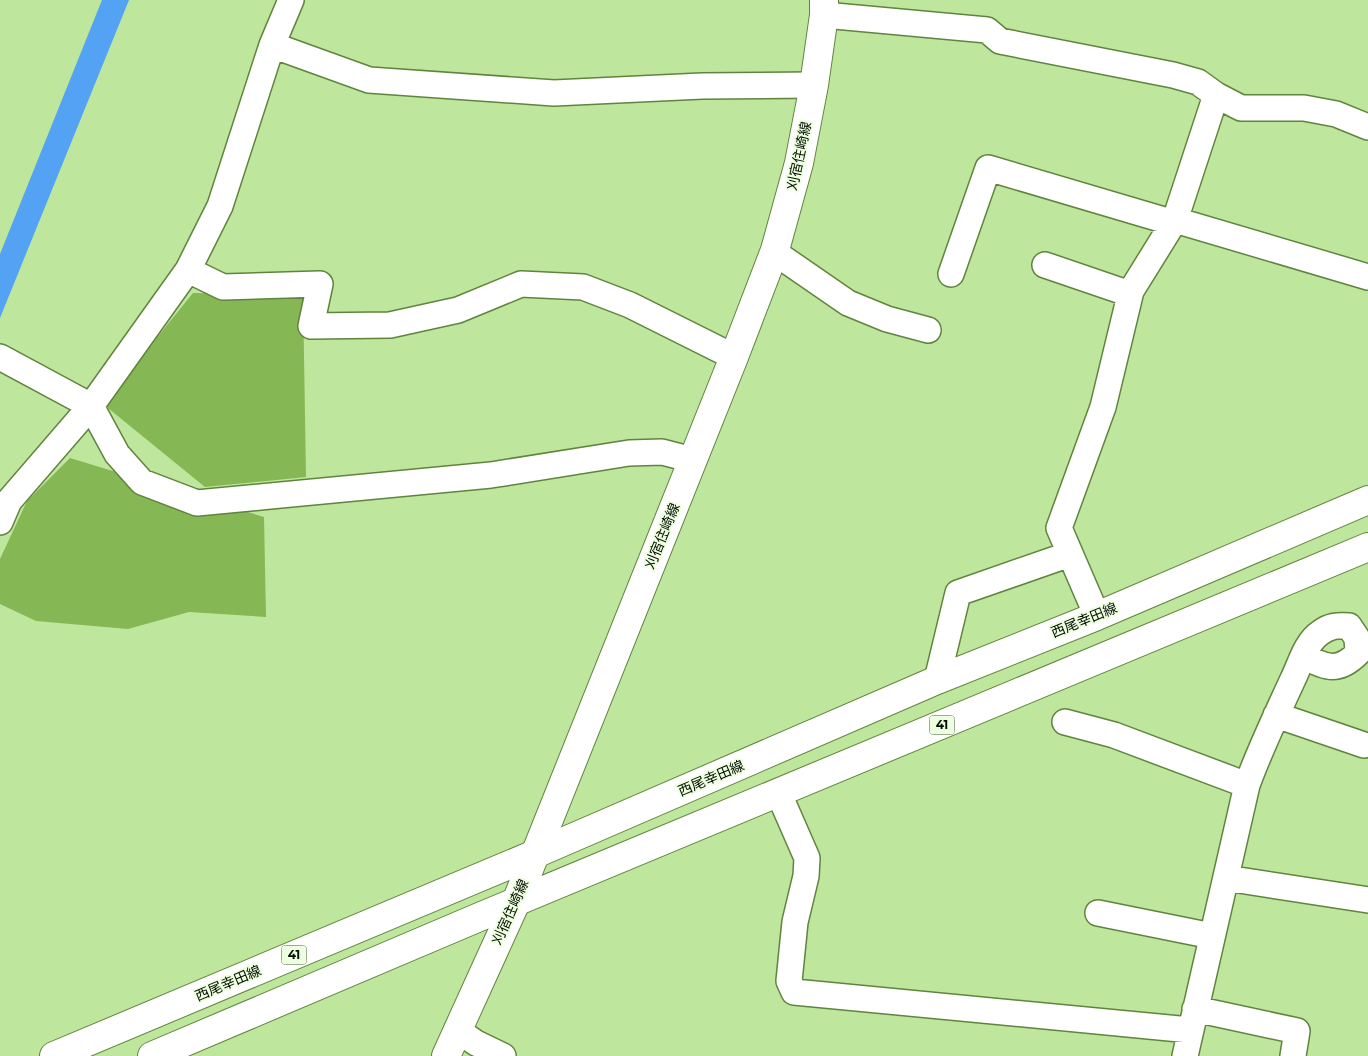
<svg xmlns="http://www.w3.org/2000/svg" width="1368" height="1056" font-family="Montserrat,'Noto Sans JP',sans-serif">
  <rect width="100%" height="100%" fill="#bee69c"/>
  <path fill="#85b754" d="M193,293l110,2 3,182 -101,10 -102,-83z
    M70,458l194,59 2,100 -77,-5 -61,17 -92,-8 -36,-17v-45l27,-58z"/>
  <path fill="#53a2f3" d="M102,0h27l-129,318v-64z"/>
  <g fill="none" stroke-linecap="round" stroke-linejoin="round">
    <g stroke="#60843e" stroke-width="28">
      <path id="minor" d="M824,15l163,15 13,11 173,34 25,7 18,13
        M272,45l97,35 185,13 148,-7 112,-1
        M1175,220l41,-125 25,13h63l32,6 32,13
        M774,252l74,51 39,16 41,11
        M1045,265l85,29
        M188,270l35,17 97,-3 -9,42 79,-1 68,-15 63,-26 62,3 47,18 104,52
        M951,274l37,-106 186,55
        M0,357l91,49 26,48 25,28 55,21 294,-28 138,-22 33,-1 31,8
        M0,522l9,-21 82,-95 97,-136 32,-64 52,-161 19,-45
        M1097,616l-38,-88 44,-121 28,-116 44,-71 193,57
        M937,680l21,-87 112,-39
        M1276,715l88,30
        M1065,722l49,13 133,50
        M779,794l28,64 -1,18 -11,46 -6,59 5,11 396,38
        M1226,878l142,22
        M1098,913l114,23
        M1195,1009l102,22 -4,25
        M457,1030l19,13 27,13
        M1185,1056l62,-271c13,-36 30,-71 46,-106 7,-14 13,-37 27,-46 9,-7 17,-8 29,-7l8,12 1,15c-19,19 -31,16 -54,3"/>
    </g>
    <g stroke="#60843e" stroke-width="30">
      <path id="secondary" d="M446,1056l70,-154 218,-545 41,-107 24,-87 15,-78 10,-70v-15"/>
    </g>
    <g stroke="#60843e" stroke-width="30">
      <path id="primary" d="M54,1056l481,-202 402,-174 160,-64 271,-116
        M152,1056l325,-138 891,-371"/>
    </g>
    <use href="#minor" stroke="#fff" stroke-width="25"/>
    <use href="#secondary" stroke="#fff" stroke-width="28"/>
    <use href="#primary" stroke="#fff" stroke-width="28"/>
  </g>
  <g text-anchor="middle" stroke-width="4" stroke-linejoin="round" paint-order="stroke">
    <g fill="#eeffe1" stroke="#4a5844" stroke-width="1">
      <rect x="929.5" y="715.5" width="25" height="19" rx="4"/>
      <rect x="281.5" y="945.5" width="25" height="19" rx="4"/>
    </g>
    <g font-size="12" font-weight="bold" fill="#041000">
      <text x="942" y="729">41</text>
      <text x="294" y="959">41</text>
    </g>
    <g font-size="14" fill="#041000" stroke="#eeffe1">
      <text transform="translate(799 156) rotate(-78)" y="5">刈宿住崎線</text>
      <text transform="translate(662 536) rotate(-68)" y="5">刈宿住崎線</text>
      <text transform="translate(1084 620) rotate(-22)" y="5">西尾幸田線</text>
      <text transform="translate(711 778) rotate(-23)" y="5">西尾幸田線</text>
      <text transform="translate(510 912) rotate(-66)" y="5">刈宿住崎線</text>
      <text transform="translate(228 983) rotate(-23)" y="5">西尾幸田線</text>
    </g>
  </g>
</svg>
